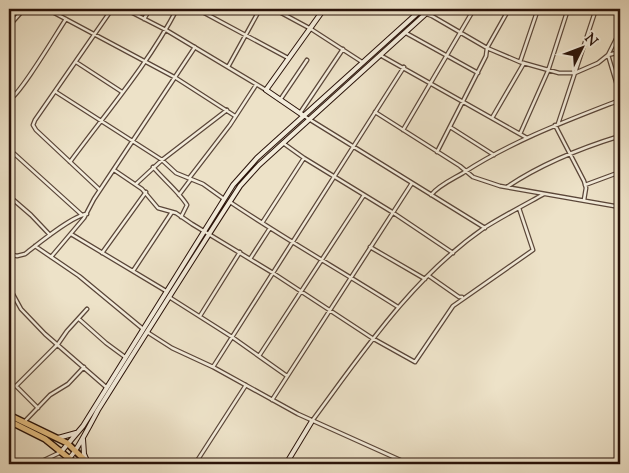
<svg xmlns="http://www.w3.org/2000/svg" width="629" height="473" font-family="'Sorts Mill Goudy',serif">
  <rect width="100%" height="100%" fill="#ede2c8"/>
  <filter id="stains"><feTurbulence type="fractalNoise" baseFrequency=".004" numOctaves="4"/><feColorMatrix values="0 0 0 0 .2 0 0 0 0 .09 0 0 0 0 .02 0 0 0 .5 -.17"/></filter>
  <radialGradient id="worn" r=".72"><stop offset=".6" stop-color="#630" stop-opacity="0"/><stop offset="1" stop-color="#630" stop-opacity=".3"/></radialGradient>
  <g fill="none" stroke-linecap="round" stroke-linejoin="round">
    <g stroke="#5a4639" stroke-width="5">
      <path id="street" d="M47,9l129,69 59,38
        M125,9l41,21 100,60
        M197,9l91,49
        M274,9l37,20 51,33
        M413,9l19,7 55,32 33,14 39,11h16l23,-10 10,-8 12,-24
        M614,9l6,2
        M144,19l6,-10
        M9,26l15,-17
        M406,33l72,40
        M620,52l-12,3 12,40
        M380,55l147,83
        M76,62l46,30
        M520,62l18,-53
        M228,67l32,-58
        M56,92l106,68 14,13 27,11 21,15
        M9,100c11,-5 47,-66 57,-81
        M280,100l27,-40
        M375,112l85,54 13,11 27,9 120,21
        M300,113l43,-64
        M304,116l181,112
        M492,118l32,-55
        M558,124l38,-115
        M555,125l29,56 2,7 -2,12
        M450,127l44,28
        M403,130l71,-121
        M520,134l28,-63 20,-62
        M283,143l21,15 88,54 61,41
        M9,149l73,66
        M437,152l49,-96 1,-8 22,-39
        M70,162c36,-49 79,-99 107,-153
        M153,167c10,12 27,26 34,38l-6,12
        M114,170l28,19 16,19 18,5 16,11 81,49 99,65 43,24 38,-56 80,-56 -14,-42
        M190,177l40,-52 26,-40
        M136,184l26,-24 65,-50
        M585,185l35,-13
        M507,187c34,-23 74,-39 113,-51
        M100,190l-64,-60 -3,-5 2,-5 77,-111
        M179,195l12,-16
        M431,195c8,-10 22,-16 32,-22 49,-32 103,-52 157,-73
        M9,196l22,19 19,20
        M230,202c55,37 113,70 168,105
        M262,223l42,-65
        M71,234l95,57
        M35,246l44,30 64,53
        M370,247l55,32
        M102,253l44,-61
        M9,254l8,2 8,-2c13,-10 48,-39 62,-40
        M51,257l33,-39 10,-19 101,-152
        M250,259l20,-31
        M133,271l39,-59
        M429,276l30,21h3
        M9,287l12,22 24,25 61,53
        M169,297l63,40 55,39
        M200,316l40,-64
        M79,319l27,24 19,14
        M147,332l25,16 41,19 85,47 111,50
        M259,356l105,-161
        M213,367l191,-300
        M9,383l5,3h2l22,22
        M16,386l42,-42 9,-13 20,-22
        M272,400l140,-217
        M25,421l25,-26 18,-11 16,-17
        M312,421c51,-69 100,-143 172,-193 19,-12 40,-23 60,-34
        M36,464l25,-12
        M195,464l51,-79"/>
    </g>
    <g stroke="#291209" stroke-width="6">
      <path id="secondary" d="M304,116l-38,-26 58,-81
        M58,438l18,-5
        M83,439l1,15 3,7
        M61,452l22,-26 150,-241 24,-27 165,-149
        M69,458c6,-3 24,-39 29,-48 47,-75 94,-150 142,-224l19,-21 172,-156
        M286,464l26,-43"/>
    </g>
    <g stroke="#291209" stroke-width="8">
      <path id="highway" d="M9,415l58,28 22,21
        M9,421l36,18 31,25"/>
    </g>
    <use href="#street" stroke="#f3ecdb" stroke-width="2.5"/>
    <use href="#secondary" stroke="#f3ecdb" stroke-width="4"/>
    <use href="#highway" stroke="#e6c184" stroke-width="5"/>
  </g>
  <rect width="629" height="473" fill="none" stroke="#ede2c8" stroke-width="30"/>
  <rect x="10" y="10" width="609" height="453" fill="none" stroke="#291209" stroke-width="2.5"/>
  <rect x="15" y="15" width="599" height="443" fill="none" stroke="#291209"/>
  <g transform="translate(582 48) rotate(48)" stroke="#f3ecdb" stroke-width="4" paint-order="stroke">
  <path d="M0-4L9 19L0 12L-9 19Z" fill="#291209"/>
  <text y="-8" font-size="14" font-weight="bold" text-anchor="middle" fill="#291209">N</text>
  </g>
  <rect width="100%" height="100%" filter="url(#stains)"/>
  <rect width="100%" height="100%" fill="url(#worn)"/>
</svg>
